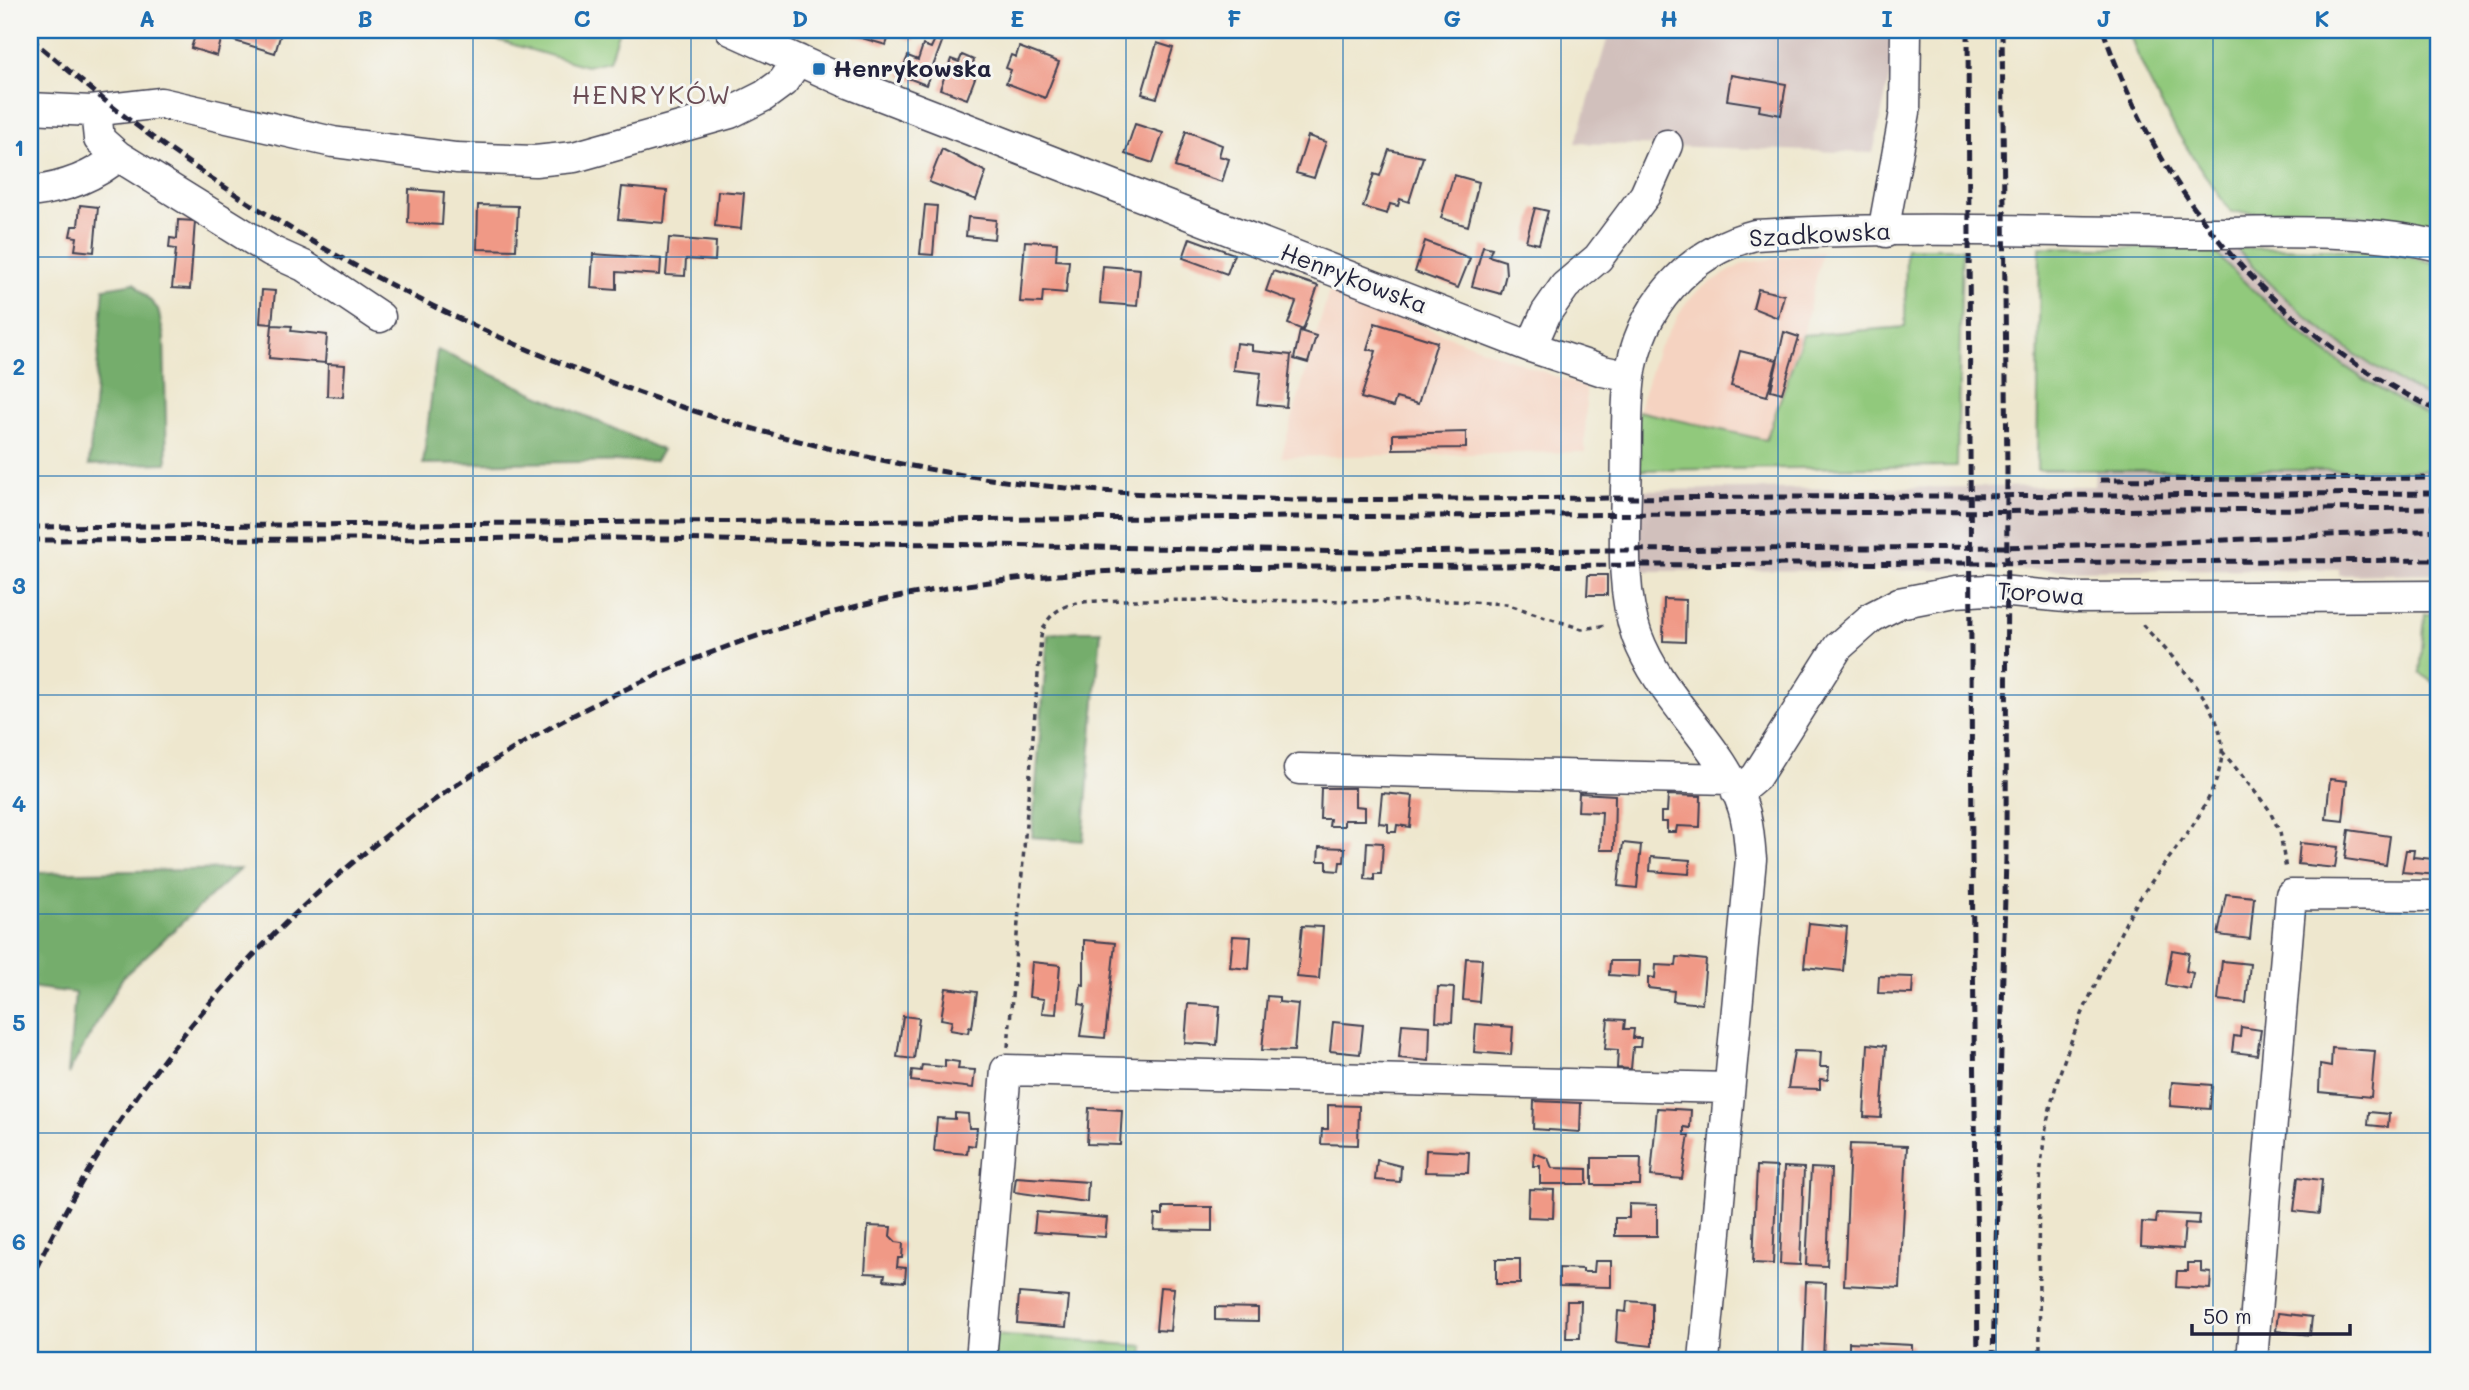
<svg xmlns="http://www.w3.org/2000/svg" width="2469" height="1390" font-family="Mali,sans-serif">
  <rect width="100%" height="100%" fill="#f6f6f2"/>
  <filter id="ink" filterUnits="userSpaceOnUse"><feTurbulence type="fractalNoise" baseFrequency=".0143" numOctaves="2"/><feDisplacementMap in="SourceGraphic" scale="14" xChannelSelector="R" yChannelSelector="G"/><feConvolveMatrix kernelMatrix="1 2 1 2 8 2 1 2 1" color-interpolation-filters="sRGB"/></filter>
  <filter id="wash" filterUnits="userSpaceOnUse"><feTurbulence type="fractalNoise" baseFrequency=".00686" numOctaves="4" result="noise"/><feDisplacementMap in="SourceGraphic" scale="28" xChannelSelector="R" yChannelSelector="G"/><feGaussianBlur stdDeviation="1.57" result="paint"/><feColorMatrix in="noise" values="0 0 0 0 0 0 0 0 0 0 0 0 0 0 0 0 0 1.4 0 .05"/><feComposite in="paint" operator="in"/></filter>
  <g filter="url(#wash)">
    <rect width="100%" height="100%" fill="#eee7ce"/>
    <path fill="#f5d3c1" d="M1822,252l-19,83 -36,105 -129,-29 19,-60 29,-48 15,-15 43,-25z
      M1329,291l257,97 -1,64 -304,5z"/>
    <path fill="#d1c0bc" d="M1610,30h287l-1,40 -7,10 -16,73 -297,-10z
      M2236,248l41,42 55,48 57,39 50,25v19l-89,-49 -57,-43 -81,-80z
      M2439,470v103l-100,2v-6l-699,2 -1,-81 455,-4 1,-15z"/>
    <path fill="#91c97c" stroke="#5a765c" stroke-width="2" d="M486,30h133l-10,31 -23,5 -103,-30z
      M2128,30h311v196l-49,-9 -159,-5c-42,-58 -79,-114 -103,-182z
      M2040,247l172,2c67,71 138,130 227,172v49h-402z
      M1906,248h56l-5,218 -318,4 -1,-59 128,29 37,-105 102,-8z
      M2236,248c67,1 138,-2 203,16v138c-78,-35 -145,-90 -203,-154z
      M2425,614h14v72l-19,-13z
      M993,1335l151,11 -1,14h-152z"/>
    <path fill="#74ad6c" stroke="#4b6854" stroke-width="2" d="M134,283l24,26 6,28 3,126 -78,2 15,-177z
      M437,350l225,100 -7,11 -232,3z
      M1077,631h24l-18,210 -51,-4 16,-203z
      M240,869l-117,108 -55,97 7,-81 -45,-6v-114z"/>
    <g id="blocks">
      <path fill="#f09986" d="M197,30l25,6 -5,20 -26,-8z
        M238,30h44l-7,23 -40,-12z
        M857,30h34l-5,15 -31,-9z
        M904,30h13l-3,11 -12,-4z
        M935,39l7,3 -16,43 -26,-10 8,-19 10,4 5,-15 8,3z
        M1157,43l16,5 -16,50 -15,-4z
        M1019,47l40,15 -14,36 -39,-15 5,-13 -5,-2 5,-13 5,2z
        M962,55l12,5 -2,7 6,3 -11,29 -27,-10 11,-30 8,3z
        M1731,75l55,9 -5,31 -22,-4 1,-6 -33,-5z
        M1135,124l28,9 -10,30 -28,-9z
        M1186,131l36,14 -3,11 10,3 -7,23 -47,-15z
        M1308,136l18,6 -12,36 -18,-5z
        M942,149l44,23 -10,28 -47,-18z
        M1389,150l34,7 -14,45 -9,-3 -2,7 -8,-2 -3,10 -24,-7 11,-33 6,2z
        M1454,175l25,7 -11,44 -27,-8z
        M622,187l45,4 -3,32 -46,-4z
        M409,189l35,3 -2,33 -34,-2z
        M718,191l26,2 -3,36 -26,-3z
        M80,205l18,2 -4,45 -19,-2 2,-13 -7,-1 2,-10h6z
        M478,205l40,1 -2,44 -39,-1z
        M925,205l12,1 -4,49 -13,-1z
        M1535,208l13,3 -9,33 -13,-3z
        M968,217l28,3 -2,19 -28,-3z
        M178,220l17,1 -5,68 -18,-1 4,-39 -7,-1 1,-10 7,1z
        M669,238l47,4 -1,19 -29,-2 -1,17 -19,-1z
        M1190,238l44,16 -7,20 -44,-16z
        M1025,241l32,2 -1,17 13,1 -3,32 -23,-2 -1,12 -22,-1z
        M1425,241l45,17 -12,30 -43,-16z
        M1483,246l9,2 -3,8 16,5 1,13 -5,20 -29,-8z
        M593,254l68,5 -1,16 -43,-3v18l-26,-2z
        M1103,266l37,3 -3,37 -37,-3z
        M1273,271l45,15 -15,44 -15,-6 8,-22 -30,-11z
        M1758,289l26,6 -6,23 -25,-10z
        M262,290l13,1 -3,33 -12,-1z
        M1375,323l62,19 -19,62 -22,-6 -3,9 -32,-9 15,-47 -9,-2z
        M272,325l20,1 -1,5 36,4 -2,28 -56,-5z
        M1300,331l16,5 -8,27 -14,-4z
        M1784,332l15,5 -17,56 -11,-3z
        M1236,343l16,2v6l39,4 -5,52 -29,-3 4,-31 -28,-3z
        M1740,351l37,9 -10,36 -36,-10z
        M328,364l17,1 -2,32 -16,-1z
        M1466,432v16l-73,1v-15z
        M1588,575h19v20h-20z
        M1664,599l22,1 -1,42 -22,-1z
        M2330,779l17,2 -4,40 -17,-2z
        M1321,788h34v18l10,1v13h-21v6h-15l1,-7h-10z
        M1382,793l31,3 -3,31 -13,-2 -1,7h-8v-8l-9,-1z
        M1579,793l36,2 -1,55h-14l2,-38 -24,-1z
        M1668,795l33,1 -1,31 -23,-1 -1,6h-9v-10h-6v-10h6z
        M2349,830l41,6 -4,29 -41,-6z
        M1367,842l16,1 -2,31h-7v6l-9,-1z
        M1623,843l18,2 -4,43 -19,-2z
        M2300,843l38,4 -3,21 -37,-4z
        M1319,847l26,1 -1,14h-4l-1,9 -12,-1v-9h-9z
        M2406,850h8l-1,7 20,2 1,-6h5v22l-37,-3z
        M1651,857l39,3 -1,14 -39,-3z
        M2226,894l28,3 -4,42 -32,-4z
        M1809,923l38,4 -4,44 -39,-4z
        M1302,926l21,1 -4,52 -22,-2z
        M1233,936l18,1 -2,32 -19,-2z
        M1084,940l31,3 -10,95 -25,-2 5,-31 -6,-1 2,-20 3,1z
        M2172,950l17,3 -3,18 7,2 -3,16 -24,-4z
        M1677,957l29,3 -4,44 -29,-3 1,-10 -26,-3v-11l7,1 1,-13 20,1z
        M1466,958l16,1 -3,43 -16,-2z
        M1610,961h30l-1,16 -30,-2z
        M2222,961l28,3 -4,39 -28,-3z
        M1032,962l28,3 -4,49 -14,-1 2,-14 -15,-2z
        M1879,976l34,1 -1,17 -34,-1z
        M1438,987l16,1 -2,34 -16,-1z
        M946,988l31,4 -5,36 -3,-1 -1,6 -18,-3 2,-9 -11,-2z
        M1267,996l12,1v5l19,2 -4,47 -32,-1z
        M1188,1004l32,2 -3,39 -32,-2z
        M903,1016l16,2 -5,41 -17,-2z
        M1608,1019l17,1 -1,9h10l-1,9h8l-1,9h-7l-2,22 -14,-1 1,-18 -13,-1z
        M1333,1022l30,3 -3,29 -30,-3z
        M1402,1024l28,2 -1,35 -30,-3z
        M1476,1024l37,3 -2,28 -37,-3z
        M2241,1027l20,3 -4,25 -25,-3 2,-16 6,1z
        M1868,1044l18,2 -5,72 -17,-1z
        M2332,1048l43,3 -4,46 -52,-5 1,-27 11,2z
        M1794,1051l27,1 -1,15h9l-1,13 -8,-1v10l-32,-1z
        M945,1060l14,2 -1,7 17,1 -2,18 -62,-7 1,-11 9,1 1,-6 23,2z
        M2172,1082l40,3 -2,24 -40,-3z
        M1534,1101l47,2 -1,29 -47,-3z
        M1328,1105l31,1 -1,39 -37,-1 1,-15h6z
        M1089,1108l33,2 -2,35 -33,-1z
        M1657,1108l34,2 -1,18 -6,-1v8h5l-7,44 -31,-3z
        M2369,1112l20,2 -1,13 -20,-2z
        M955,1113l13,1 1,14h8l-2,18 -7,-1 -1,9 -33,-3 3,-33 18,1z
        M1850,1144l57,2 -7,142 -56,-3z
        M1426,1150l43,2 -1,21 -43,-1z
        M1534,1153l14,5 4,10 35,1v15h-47v-18h-7z
        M1592,1158h49l-1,27h-48z
        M1377,1160l24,6 -1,16 -25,-2z
        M1757,1166l20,1 -4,97 -20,-1z
        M1784,1167l20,1 -4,97 -20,-1z
        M1811,1168l20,1 -4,97 -21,-1z
        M1016,1177l72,5 -1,20 -73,-10z
        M2298,1177l24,3 -3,34 -25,-3z
        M1529,1189l25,1 -1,28 -25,-1z
        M1629,1204l28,1v31h-42v-18h14z
        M1163,1207h49v24l-58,-1 1,-15h8z
        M1036,1212l71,6 -2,19 -71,-5z
        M2157,1213l43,2 -1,9 -14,-1 -2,26 -42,-3 1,-24 14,1z
        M868,1226l23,1 -1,9 6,6 7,1 -1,15h-4l-1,9 9,1 -1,14 -21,-2 1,-6 -20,-1z
        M1496,1259h24v25h-24z
        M1595,1261h16v26l-52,-1v-18l24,1v3h11z
        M2188,1263h13v9l10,1 -1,16 -34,-2 1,-16h11z
        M1806,1282l20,1 -3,77h-20z
        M1160,1287l14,1 -4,43 -14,-1z
        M1019,1293l50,4 -3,30 -49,-4z
        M1567,1301h14l-1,37h-14z
        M1627,1301l25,2v43l-36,-4 2,-31 8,1z
        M1215,1307l43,1v13l-43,-1z
        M2278,1313l34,4 -2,18 -34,-4z
        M1849,1342l63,3v15h-63z"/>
    </g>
  </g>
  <g filter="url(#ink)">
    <use href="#blocks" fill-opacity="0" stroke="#414051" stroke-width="2"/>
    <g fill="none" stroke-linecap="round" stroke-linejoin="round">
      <g stroke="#414051" stroke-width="33">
        <path id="minor" d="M731,30l113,51 687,266 72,24 27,6
          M30,108l61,3 70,-8 172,39 123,16 79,3 39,-4 156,-44 34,-17 19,-14 15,-22
          M96,111l3,28 19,17 153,95 33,15 76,51
          M30,192c33,-4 63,-14 88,-36
          M1886,232v-16l19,-104 1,-82
          M1531,347l15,-34 19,-27 33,-28 47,-63 22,-50
          M1299,769l432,10
          M1737,793l19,-16 82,-130 34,-30 27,-14 56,-11 33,-2 88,8 363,-2
          M981,1360l25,-290 723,18
          M1704,1360l47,-501c-2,-17 -2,-35 -8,-52 -19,-60 -83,-108 -106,-171 -16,-45 -12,-100 -11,-147 2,-37 -1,-76 4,-112 9,-69 58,-125 125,-142 141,-9 284,-4 425,-2 86,1 175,-7 259,13
          M2252,1360l39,-465 148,1"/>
      </g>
      <path stroke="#414051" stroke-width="3.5" stroke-dasharray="5 5" stroke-linecap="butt" d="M2222,751l46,57 12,24 6,38
        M1008,1047l33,-410c9,-41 50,-35 84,-37l328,1 53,3 76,25 25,-4
        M2040,1360c0,-75 -6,-152 5,-227 13,-75 47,-143 81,-211 27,-54 91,-108 96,-168 4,-47 -53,-100 -82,-132"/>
      <use href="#minor" stroke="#fff" stroke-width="30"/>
      <path stroke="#22223b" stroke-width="5" stroke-dasharray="10 5" stroke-linecap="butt" d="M1968,30l4,827 6,503
        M2103,30c60,172 171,302 336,381
        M30,38c42,35 84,72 129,104 245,176 532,294 831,337 101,15 202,17 303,21l1146,-7
        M2100,480l339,-2
        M30,527l2409,-19
        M30,540l580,-2 753,14 634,-5 162,-4 280,-13
        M30,1281c156,-336 460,-578 816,-672 107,-28 216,-36 325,-41l1268,-8
        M1993,1360l13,-503 1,-388 -5,-439"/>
    </g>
  </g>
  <path fill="none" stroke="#1f6fb2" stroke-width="2" stroke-opacity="0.55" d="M256,30v1330M473,30v1330M691,30v1330M908,30v1330M1126,30v1330M1343,30v1330M1561,30v1330M1778,30v1330M1996,30v1330M2213,30v1330M30,257h2409M30,476h2409M30,695h2409M30,914h2409M30,1133h2409"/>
  <rect fill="#1f6fb2" stroke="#f6f6f2" stroke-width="2.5" x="812" y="62" width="14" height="14" rx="3.5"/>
  <g text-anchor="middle" stroke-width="6" stroke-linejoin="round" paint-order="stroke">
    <g font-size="24" font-weight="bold" fill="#22223b" stroke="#f6f6f2" text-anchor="start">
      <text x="833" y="77">Henrykowska</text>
    </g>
    <g font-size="24" fill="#22223b" stroke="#f6f6f2">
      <text transform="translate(1820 235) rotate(-3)" y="8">Szadkowska</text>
      <text transform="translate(1354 279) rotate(21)" y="8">Henrykowska</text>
      <text transform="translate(2041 594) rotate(4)" y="8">Torowa</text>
    </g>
    <g font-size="26" letter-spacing="2" fill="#6a4c55" stroke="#f6f6f2">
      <text x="652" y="104">HENRYKÓW</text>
    </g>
  </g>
  <rect width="2469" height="1390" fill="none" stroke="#f6f6f2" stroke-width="77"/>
  <path d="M2192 1324v10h158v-10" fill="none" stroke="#22223b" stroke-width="3.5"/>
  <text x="2203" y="1324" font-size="21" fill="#22223b" stroke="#f6f6f2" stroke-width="5" paint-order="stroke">50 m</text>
  <rect x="38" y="38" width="2392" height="1314" fill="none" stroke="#1f6fb2" stroke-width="2.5"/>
  <g font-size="23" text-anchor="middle" font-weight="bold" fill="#1f6fb2">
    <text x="147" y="27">A</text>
    <text x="365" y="27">B</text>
    <text x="582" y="27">C</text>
    <text x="800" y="27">D</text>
    <text x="1017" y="27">E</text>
    <text x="1234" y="27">F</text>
    <text x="1452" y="27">G</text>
    <text x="1669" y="27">H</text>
    <text x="1887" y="27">I</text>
    <text x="2104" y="27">J</text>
    <text x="2322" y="27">K</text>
    <text x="19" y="156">1</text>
    <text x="19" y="375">2</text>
    <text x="19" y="594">3</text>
    <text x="19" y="812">4</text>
    <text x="19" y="1031">5</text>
    <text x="19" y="1250">6</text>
  </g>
</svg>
